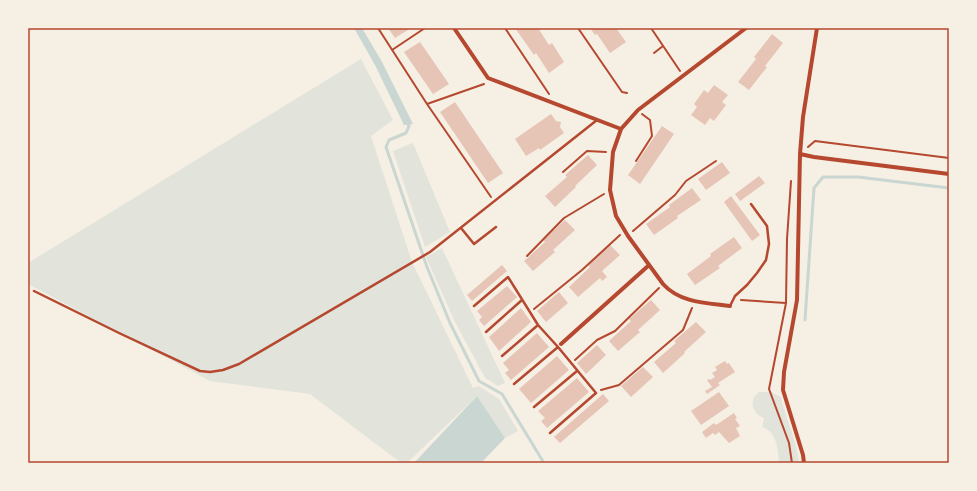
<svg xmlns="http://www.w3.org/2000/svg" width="977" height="491" font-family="'Noto Serif',serif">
  <rect width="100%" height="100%" fill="#f6efe4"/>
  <path fill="#e2e4dc" d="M361,59l32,61 -22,16 41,126 61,126 6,-2 20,13 19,32 -13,7 -28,-42 -70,67h-6l-91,-69 -100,-13 -182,-97v-21z
    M413,143l37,89 -25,15 -32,-96z
    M442,248l63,135 -7,3 -13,-8 -30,-56 -29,-65z
    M759,392h12l10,5c5,23 16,43 18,66h-20c-1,-14 -2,-31 -17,-36l2,-9c-9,-4 -14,-11 -10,-21z"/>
  <path fill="#c9d6d2" d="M354,28h8l20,34 31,62 -9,1 -29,-60z
    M477,396l28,42 -24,25h-67z"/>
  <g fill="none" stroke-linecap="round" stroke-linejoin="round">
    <path stroke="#c9d6d2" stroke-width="3" d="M407,122l2,4 -3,7 -17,7 -3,7 41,120 23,56 29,58 23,13 42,69
      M805,320l9,-132 9,-11h35l91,11"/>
  </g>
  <path fill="#e6c5b7" d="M388,28h23l-16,10z
    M515,28h23l11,17 3,-2 12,19 -15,11 -13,-20 -2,2z
    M590,28h26l10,14 -16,11 -13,-19 -2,1z
    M772,34l11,9 -18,23 2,1 -18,23 -11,-8 18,-23 -2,-2z
    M420,42l29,42 -16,10 -29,-42z
    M714,85l14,10 -6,7 4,3 -12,16 -4,-3 -5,7 -14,-10 6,-8 -3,-3 10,-14 4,3z
    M455,102l48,71 -15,10 -48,-71z
    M551,114l5,7 5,1 -1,5 4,6 -24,17 -1,-2 -13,8 -11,-17z
    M662,126l12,8 -34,50 -12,-9z
    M588,155l9,10 -22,21 1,1 -21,20 -10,-11 22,-19 -2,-2z
    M722,162l8,11 -24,17 -8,-11z
    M759,176l6,7 -25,18 -5,-7z
    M692,188l9,12 -24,16 1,2 -24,17 -8,-11 24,-17 -1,-2z
    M731,196l29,39 -8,6 -28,-39z
    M565,220l10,10 -22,20 2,2 -22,19 -9,-10 21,-19 -2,-2z
    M734,237l8,11 -24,18 2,2 -25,17 -8,-11 24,-18 -1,-2z
    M610,245l10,10 -18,16 5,6 -5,4 -2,-3 -22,19 -9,-10 21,-20 -2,-2z
    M502,265l5,6 -35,30 -5,-6z
    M507,286l10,11 -33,29 -5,-6 3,-3 -5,-6z
    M559,292l9,11 -22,19 -9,-11z
    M651,300l9,10 -22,20 2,2 -22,19 -9,-10 22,-20 -2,-2z
    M521,308l10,14 -32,29 -10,-14z
    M696,322l10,10 -22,20 1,1 -22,20 -9,-11 22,-19 -2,-2z
    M537,333l12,14 -38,33 -6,-7 4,-3 -6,-7z
    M597,345l9,10 -20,19 -9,-11z
    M557,356l12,14 -38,33 -12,-14z
    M725,361l2,3 2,-1 6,9 -17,11 2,2 -13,9 -2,-3 7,-4 -5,-7 2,-1 1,1 5,-3 -3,-4 5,-3 -2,-3z
    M643,367l10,10 -22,20 -10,-11z
    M577,378l12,14 -42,36 -6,-7 4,-3 -7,-7z
    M719,392l10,14 -28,19 -10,-14z
    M603,394l6,7 -49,42 -6,-6z
    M734,413l3,5 -2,1 5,7 -4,2 4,8 -11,7 -10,-11 -4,3 -2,-2 -7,5 -4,-6 12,-9 2,2z"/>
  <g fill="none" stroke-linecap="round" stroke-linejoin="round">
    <path stroke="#b5482f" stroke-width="2" d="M378,28l49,76 64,93
      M505,28l44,66
      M578,28l44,64 5,1
      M651,28l29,43
      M392,50l33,-22
      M654,53l9,-7
      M427,104l57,-20
      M808,147l7,-6 134,17
      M636,161l16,-25 -2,-16 -8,-6
      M563,172l24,-21 19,1
      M791,181l-4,58 -1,64 -17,86 20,54 3,20
      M633,231l42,-36 11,-14 30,-20
      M527,256l37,-38 40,-24
      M741,300l45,3
      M534,309l48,-39 38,-35
      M575,360l22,-20 18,-9 44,-43
      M601,390l18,-5 64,-55 9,-22"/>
    <path stroke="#b5482f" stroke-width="2.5" d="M461,228l13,16 22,-17
      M34,291l85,42 81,38 10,1 13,-2 16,-6 191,-112 167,-132
      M474,306l34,-29 30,48 20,22 38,46 -46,40
      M730,306l5,-10 12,-11 10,-12 9,-13 3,-16 -2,-18 -16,-22
      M486,332l36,-32
      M502,356l36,-31
      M514,384l44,-37
      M534,407l43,-36"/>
    <path stroke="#b5482f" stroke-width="4" d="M454,28l34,50 133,51
      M800,154l14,3 135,17
      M730,306c-23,-3 -50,-3 -67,-22l-35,-48 -12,-20 -6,-26 3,-38 8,-23 17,-19 108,-82
      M561,344l87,-78
      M804,463l-1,-8 -20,-65 1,-18 13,-72 3,-146 3,-37 14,-89"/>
  </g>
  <rect width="977" height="491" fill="none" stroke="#f6efe4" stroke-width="58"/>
  <rect x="29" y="29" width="919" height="433" fill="none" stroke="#b5482f" stroke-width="1.5"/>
</svg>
